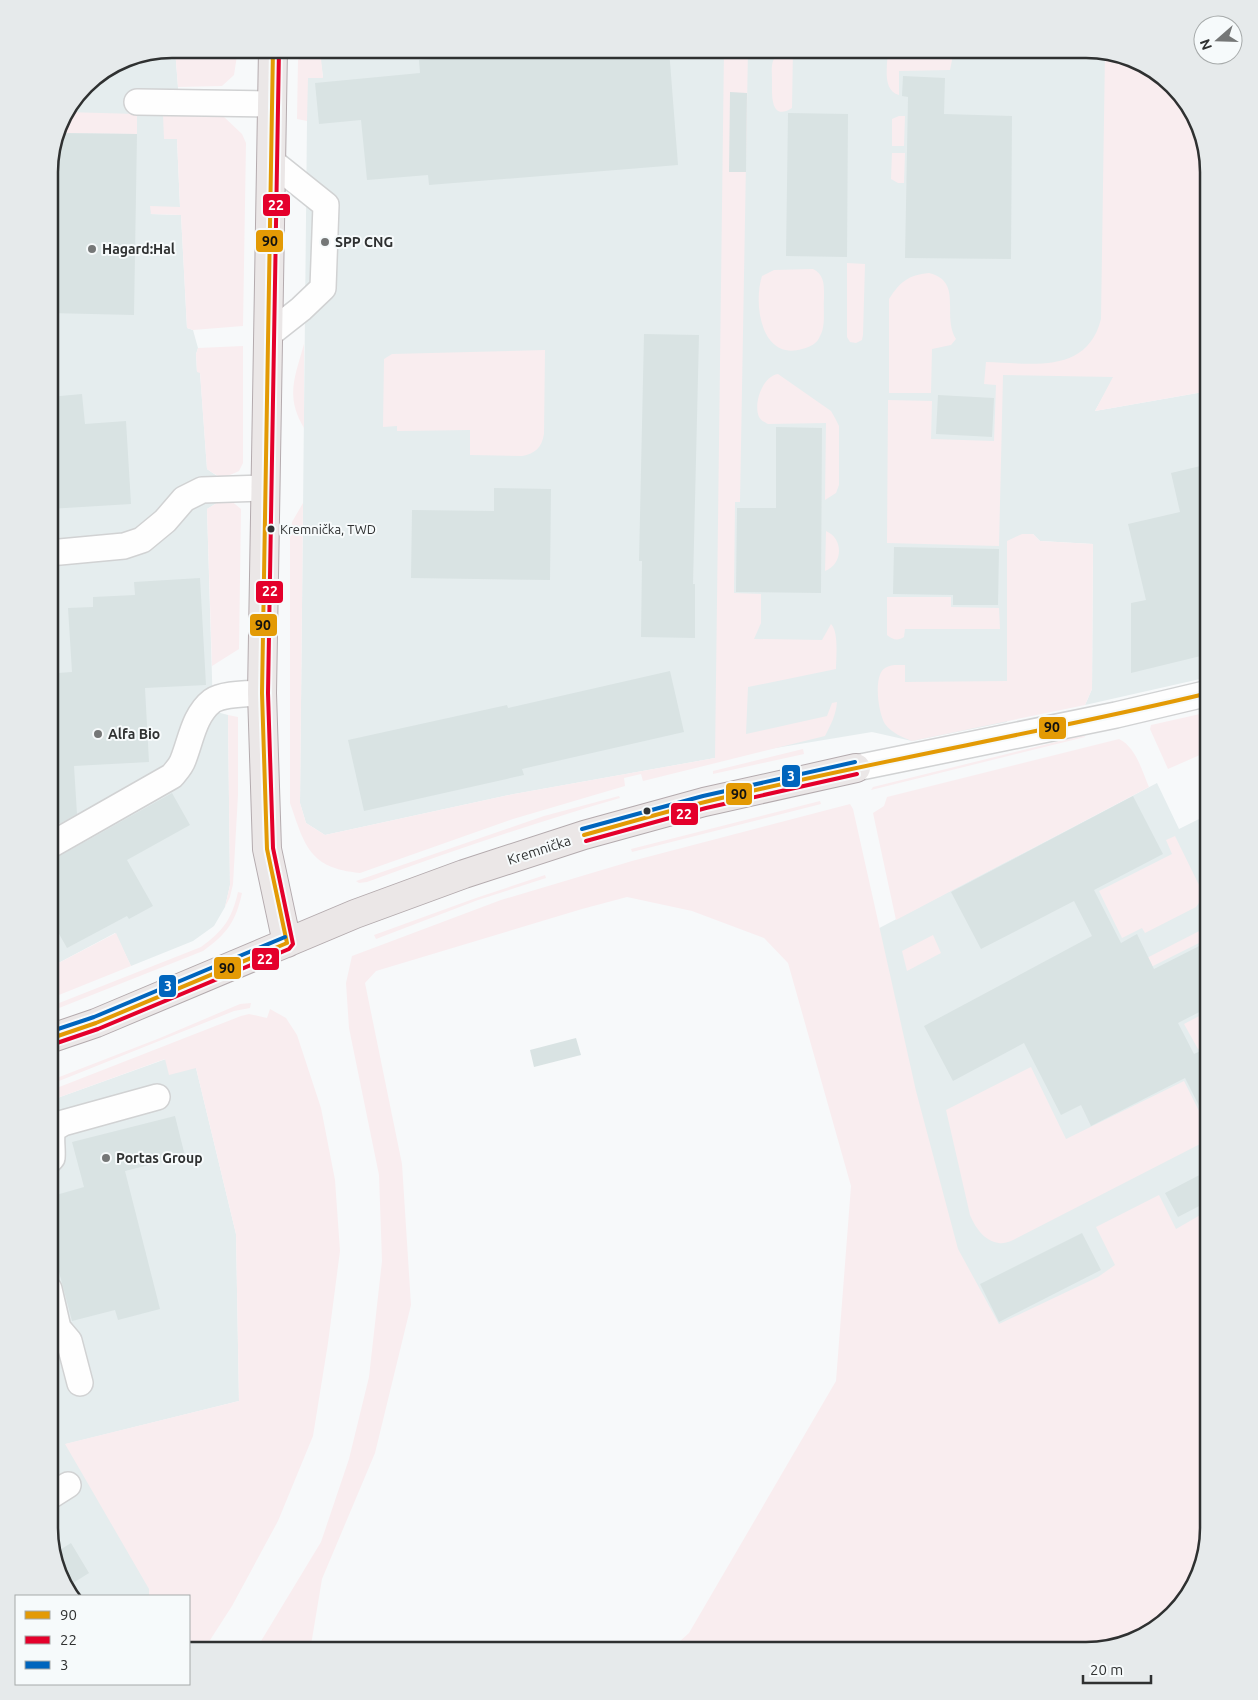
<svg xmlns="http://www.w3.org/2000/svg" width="1258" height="1700" font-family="Ubuntu,sans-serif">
  <rect width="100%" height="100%" fill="#f7f9fa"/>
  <path fill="#e5edee" d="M175,49l3,38 -1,28h-13v24h13l3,68 -30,7 31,1 6,113 6,2 5,18 -2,6 1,18h3l7,97 10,7 3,25 -13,8 6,202 15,4 2,170 -5,22 -11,19 -21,15 -62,25 -16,-33 -66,35v-805l12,-45 29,-39 35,-21z
    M319,49h775l23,7 -3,321 -19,34 114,-20v286l-124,28 7,-16 1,-145 -53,-3 -7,-7 -26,188 -95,19 -40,-9 -157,26 -201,36 -189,41 -19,-12 -6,-20 7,-682v-43l16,-1z
    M1157,783l22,46 30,-15v442l-257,133 -109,-442z
    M166,1059l30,9 40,166 3,167 -173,43 84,145 -1,7h-77l-7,-6 -16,-62v-427z"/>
  <path fill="#f9edef" d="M175,49h63l-4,26 -12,11 -44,1z
    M320,49l3,29h-15l-1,43 -10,-2 1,-59 9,-8z
    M724,49h24l-8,453h-5l-1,91 27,1v29l-7,16 68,1 9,-16c8,8 5,34 5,45l-88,18 -2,47 81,-18 5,-13 5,-1c-1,13 -6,22 -12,34l-182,45 -2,-7 -17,4 1,8 -112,33 -153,54c-51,-5 -55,-27 -70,-70v-264l2,-17 11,-19 -3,300 6,20 19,12 189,-41 201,-36z
    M783,49h10l-1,59c-22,14 -20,-14 -20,-28 0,-6 -1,-13 1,-19 2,-5 6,-9 10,-12z
    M888,49h62l2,11 -2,10 -51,1v24c-18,-5 -11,-32 -11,-46z
    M1105,52l43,13 45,45 16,62v219l-114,20 18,-34 -110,-2 -4,171 -112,-3 1,-143 44,1 -1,38 63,2 2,-56 -12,-1 2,-22c45,1 101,13 115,-43z
    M65,112l72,2v20l-80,-1 4,-15z
    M163,115l60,1 19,18 4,9 -3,183 -50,4 -6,-2 -6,-113 -30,-1 -1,-8 30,1 -3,-68h-13z
    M899,116h6l-1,30h-12v-27z
    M892,153h13l-1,30h-6l-7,-4z
    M847,263l18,1 -2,71 -1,5 -6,3 -6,-1 -3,-5z
    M813,269c12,6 11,17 11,29 -1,12 2,28 -4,38 -3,8 -10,11 -18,13 -41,12 -49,-45 -40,-73l12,-6z
    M929,273c35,9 12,42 27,66l-5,6 -19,4 -1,44h-42v-94c11,-17 19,-24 40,-26z
    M304,344v84c-19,-32 -9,-51 0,-84z
    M243,346v117l-4,8c-15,7 -19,8 -32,-2l-7,-96 -3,-1 -1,-18 2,-6z
    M545,350l-1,84c-2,13 -9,20 -22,22l-52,-1v-25l-73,1v-5l-14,1 1,-68 8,-5z
    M778,374l53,37 4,7 4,8v59l-3,8 -11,7 1,-77 -58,1c-3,-2 -7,-3 -9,-7 -6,-14 4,-41 19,-43z
    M230,500l11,9 -2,140 -27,17 -5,-157 13,-8z
    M826,531c18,8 17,33 -1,40z
    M1022,534h11l7,7 53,3 -1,145 -7,16 -173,36c-10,-4 -20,-8 -27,-17 -7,-11 -12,-49 0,-56 6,-4 13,-3 20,-3v17l102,-1v-140z
    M887,597h64v10l48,1 1,21h-95l-1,8c-6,4 -11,3 -17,-2z
    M1209,712v39l-41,18 -18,-40 1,-4z
    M228,715l10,2v78l-5,89 -3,13 -5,10 5,-22z
    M1084,735l1,2 -214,53 2,-3z
    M1119,739c17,8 23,32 30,48l-253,133 -23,-107 11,-7 3,-9z
    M803,749l1,5 -91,20v-3z
    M619,796l1,2c-86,25 -169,53 -253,84l-8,1 -3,-2 188,-65z
    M820,801l1,3 -189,48 -1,-3z
    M850,804l3,5 63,282 42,158 41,75 99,-47 17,-12 -19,-38 63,-32 17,34 33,-19v318l-16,62 -45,45 -62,16h-417l20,-18 147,-252 15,-195 -63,-223 -24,-25 -72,-27 -65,-14 -45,12 -206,62 -11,12 37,181 9,141 -36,148 -53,126 -12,72h-55l66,-109 28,-83 20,-82 13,-116 -3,-86 -30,-147 -3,-45 6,-27 149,-56 131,-39z
    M1175,836l24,49c3,9 3,15 -3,22l-51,26 -3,-5 -20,10 -23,-47 73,-37 -6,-14z
    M545,875l1,3 -68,22 -102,39 -2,-4 102,-37z
    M238,892l4,1c-6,28 -15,41 -39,58l-154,61v-5l152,-60c22,-16 31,-28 37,-55z
    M1209,926v12l-60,30 -14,-4z
    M116,933l15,33 -82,33v-31z
    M933,935l8,18 -34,18 -5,-20z
    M251,1003l-1,5 -16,3 -185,74v-4l111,-43 80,-34z
    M270,1009l16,9 11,17 24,73 14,72 5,71 -12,92 -15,93 -35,85 -46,85 -29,45h-14v-55h-40v-7l-84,-145 174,-43 -3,-167 -40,-166 -27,7 -4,-16 -116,42v-10l192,-75 8,-2 18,4z
    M1209,1011v32l-11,6 -14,-25z
    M1031,1067l35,72 118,-58 17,34 5,14 -2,13 -193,99c-3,1 -9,3 -12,2 -15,-2 -24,-16 -29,-28l-24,-105z"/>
  <path fill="#d9e3e3" d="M555,49h114l9,116 -249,20 -1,-10 -61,5 -6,-60 -42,4 -4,-41 105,-10 -1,-13z
    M903,76l42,2 -1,36 68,2 -1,143 -106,-1 3,-161 -6,-1z
    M730,92l17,1 -1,79h-17z
    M788,113l60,1 -1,143 -61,-1z
    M57,133l80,1 -3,181 -85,-2v-150z
    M644,334l55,1 -6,249h2v54l-54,-1 1,-76h-3z
    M82,394l3,30 41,-3 5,83 -82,5v-112z
    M938,395l56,3 -2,39 -56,-3z
    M776,427l46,1 -1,165 -85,-1 1,-84h39z
    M1209,464v190l-78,19v-70l15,-3 -18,-76 52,-12 -9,-39z
    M494,488l57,1 -1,91 -139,-2 1,-68 82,1z
    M894,547l105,2 -1,56h-45v-10l-60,-1z
    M200,578l6,107 -61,3 4,74 -75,4 3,48 -16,9h-12v-117l9,-1 -1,-32 15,-1 -4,-64 25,-1v-10l42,-2 -1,-13z
    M670,671l14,61 -162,37 2,6 -160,36 -16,-71 159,-35 1,3z
    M172,793l18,32 -63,35 26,46 -24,13 -2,-3 -60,32 -18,-32v-56l7,-2z
    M1133,796l30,58 -69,36 27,53 16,-9 17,35 55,-28v66l-31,16 16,31 15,-7v79l-24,-48 -94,48 -10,-21 -20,10 -37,-72 -71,38 -29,-55 168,-90 -18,-35 -93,48 -30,-57z
    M576,1038l5,17 -47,12 -4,-17z
    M175,1116l10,40 -60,15 35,138 -42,11 -3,-10 -43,11 -23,-87v-37l35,-10 -12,-45z
    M1209,1170v31l-31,16 -13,-24z
    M1082,1233l19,37 -102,52 -19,-38z
    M71,1543l18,30 -24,15 -10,-35z"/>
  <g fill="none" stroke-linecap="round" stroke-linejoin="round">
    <g stroke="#d1d2d3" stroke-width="28">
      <path id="minor" d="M137,102l135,2
        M268,335l33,-26 22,-21 3,-83 -55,-44
        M49,553l75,-7 18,-6 23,-19 19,-22 18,-9 64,-2
        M856,768l260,-53 93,-22
        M49,846l123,-70c4,-5 9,-10 11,-16 8,-20 11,-45 29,-59 11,-8 37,-7 50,-8
        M49,1161l3,-3c1,-11 -2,-19 1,-29l10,-6 94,-26
        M49,1289l9,39 11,13 11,42
        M49,1497l19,-12"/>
    </g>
    <g stroke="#b4abae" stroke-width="30">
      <path id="major" d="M273,49l-11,644 5,156 20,94
        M49,1039l47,-16 259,-109 109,-40 120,-39 120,-33 152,-34"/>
    </g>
    <use href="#minor" stroke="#fefefe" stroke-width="25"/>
    <use href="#major" stroke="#ebe7e7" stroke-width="28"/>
    <g stroke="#f6fafb" stroke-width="8">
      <path id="bus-1" d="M584,835c40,-11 80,-23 121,-33 167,-41 337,-69 504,-109
        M49,1039l47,-16 191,-80 -20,-94 -5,-156 11,-644"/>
    </g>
    <g stroke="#f6fafb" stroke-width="8">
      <path id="bus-2" d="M586,841l120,-33 151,-34
        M51,1045l47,-16 191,-80 4,-5 -20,-96 -5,-155 11,-644"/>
    </g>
    <g stroke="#f6fafb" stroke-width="8">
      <path id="bus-3" d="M582,829l121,-33 152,-34
        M49,1032l45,-15 191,-80"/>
    </g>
    <use href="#bus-1" stroke="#e39a05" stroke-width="4"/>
    <use href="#bus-2" stroke="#e4002b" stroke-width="4"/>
    <use href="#bus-3" stroke="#0065bd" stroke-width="4"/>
  </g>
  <g fill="#757777" stroke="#f6fafb" stroke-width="2">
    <circle cx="325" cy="242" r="5"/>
    <circle cx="92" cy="249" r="5"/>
    <circle cx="98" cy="734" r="5"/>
    <circle cx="106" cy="1158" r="5"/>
  </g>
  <g fill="#2f3131" stroke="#f6fafb" stroke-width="2">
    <circle cx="271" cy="529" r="4.5"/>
    <circle cx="647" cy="811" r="4.5"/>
  </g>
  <g text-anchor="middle" stroke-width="4" stroke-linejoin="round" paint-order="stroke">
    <g font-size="13" fill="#2f3131" stroke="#f6fafb" text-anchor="start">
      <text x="280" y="534">Kremnička, TWD</text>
    </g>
    <g font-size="14" font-weight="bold" fill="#2f3131" stroke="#f6fafb" text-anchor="start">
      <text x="335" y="247">SPP CNG</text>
      <text x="102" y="254">Hagard:Hal</text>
      <text x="108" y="739">Alfa Bio</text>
      <text x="116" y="1163">Portas Group</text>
    </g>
    <g font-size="14" fill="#2f3131" stroke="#f6fafb">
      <text transform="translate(539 850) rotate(-18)" y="5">Kremnička</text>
    </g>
  </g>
  <path d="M0 0H1258V1700H0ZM172 58H1086A114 114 0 0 1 1200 172V1528A114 114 0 0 1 1086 1642H172A114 114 0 0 1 58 1528V172A114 114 0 0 1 172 58Z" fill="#e6eaeb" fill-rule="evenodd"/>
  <path fill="none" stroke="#2f3131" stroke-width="2.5" d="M172 58H1086A114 114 0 0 1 1200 172V1528A114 114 0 0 1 1086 1642H172A114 114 0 0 1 58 1528V172A114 114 0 0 1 172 58Z"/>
  <g stroke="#f6fafb" stroke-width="2">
    <rect x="262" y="193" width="29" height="24" rx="5" fill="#e4002b"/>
    <rect x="255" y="229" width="29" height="24" rx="5" fill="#e39a05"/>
    <rect x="255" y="580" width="29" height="24" rx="5" fill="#e4002b"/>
    <rect x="249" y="613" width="29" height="24" rx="5" fill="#e39a05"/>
    <rect x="1038" y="716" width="29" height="24" rx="5" fill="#e39a05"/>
    <rect x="781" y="764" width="20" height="24" rx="5" fill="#0065bd"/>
    <rect x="725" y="782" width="28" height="24" rx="5" fill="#e39a05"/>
    <rect x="670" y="802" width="29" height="24" rx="5" fill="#e4002b"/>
    <rect x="251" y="947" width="29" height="24" rx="5" fill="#e4002b"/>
    <rect x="213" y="956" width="29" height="24" rx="5" fill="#e39a05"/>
    <rect x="158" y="974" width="19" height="24" rx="5" fill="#0065bd"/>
  </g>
  <g font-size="14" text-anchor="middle" font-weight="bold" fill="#fff">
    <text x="276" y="210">22</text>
    <text x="270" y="596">22</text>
    <text x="791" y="781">3</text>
    <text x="684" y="819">22</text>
    <text x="265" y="964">22</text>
    <text x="168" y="991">3</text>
  </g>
  <g font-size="14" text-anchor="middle" font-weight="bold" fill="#111">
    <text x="270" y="246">90</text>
    <text x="263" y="630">90</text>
    <text x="1052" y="732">90</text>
    <text x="739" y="799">90</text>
    <text x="227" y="973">90</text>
  </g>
  <rect x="15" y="1595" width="175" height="90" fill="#f6fafb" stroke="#a6aaaa"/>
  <rect x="25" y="1611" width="25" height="8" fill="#e39a05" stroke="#a6aaaa"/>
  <text x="60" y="1620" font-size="15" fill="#2f3131">90</text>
  <rect x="25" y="1636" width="25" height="8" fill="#e4002b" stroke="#a6aaaa"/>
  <text x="60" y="1645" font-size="15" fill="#2f3131">22</text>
  <rect x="25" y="1661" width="25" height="8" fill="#0065bd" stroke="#a6aaaa"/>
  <text x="60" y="1670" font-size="15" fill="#2f3131">3</text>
  <g transform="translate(1218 40) rotate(250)"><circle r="24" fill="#f6fafb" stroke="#a6aaaa"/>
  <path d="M0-4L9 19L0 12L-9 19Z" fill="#757777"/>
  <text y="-8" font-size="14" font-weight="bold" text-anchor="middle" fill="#2f3131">N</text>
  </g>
  <path d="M1083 1675v8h68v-8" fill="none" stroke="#2f3131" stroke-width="2.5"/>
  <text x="1090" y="1675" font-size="15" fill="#2f3131" stroke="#f6fafb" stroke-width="4" paint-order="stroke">20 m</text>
</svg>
